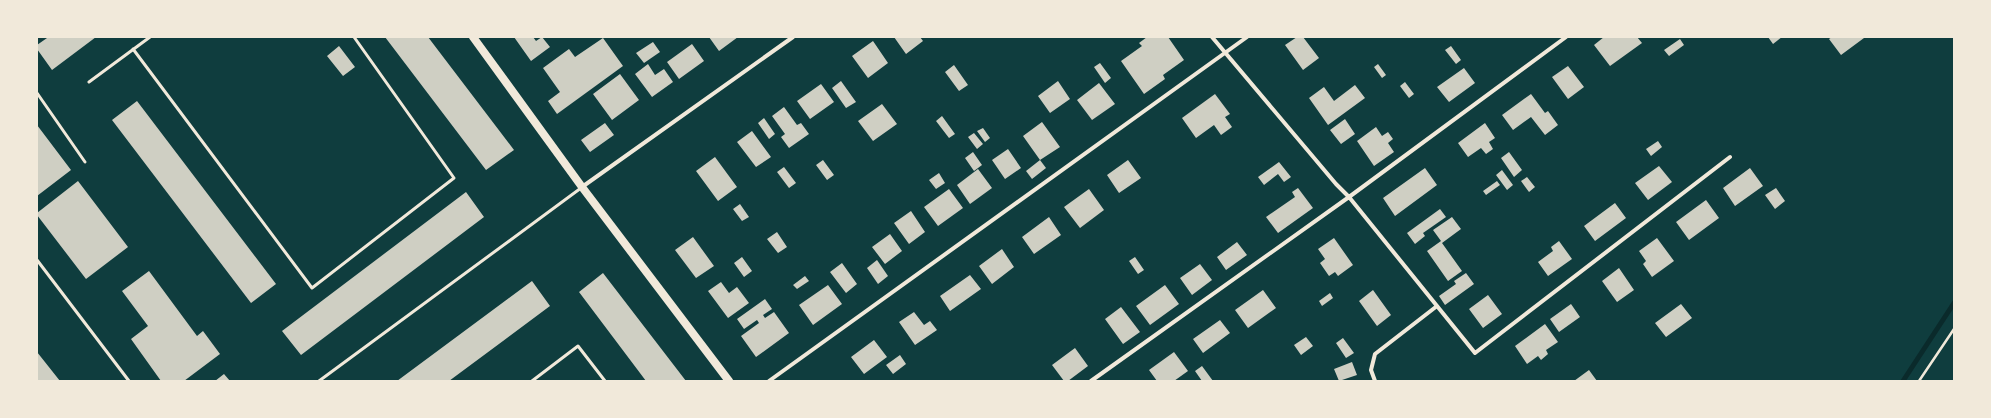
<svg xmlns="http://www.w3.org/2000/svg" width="1991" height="418" font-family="Overpass,sans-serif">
  <rect width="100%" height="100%" fill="#0f3d3e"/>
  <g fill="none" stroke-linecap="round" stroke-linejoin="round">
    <path stroke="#0a2a2b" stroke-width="5" d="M1903,381l51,-78"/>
  </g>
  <path fill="#cfcfc3" d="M46,37h50l-44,33 -15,-21v-4l10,-7z
    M385,37h43l86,113 -28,20z
    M514,37h19l3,4 6,-4 8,10 -19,14z
    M709,37h29l-19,14z
    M894,37h26l3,4 -17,13z
    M1147,37h21l16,23 -21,15 2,4 -21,15 -23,-33 21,-15 -3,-3z
    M1297,37h6l16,21 -16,12 -18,-25z
    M1604,37h33l5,6 -32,23 -16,-21z
    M1768,37h14l-9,7z
    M1832,37h31l1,1 -23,17 -12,-16z
    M603,38l20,28 -66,48 -9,-13 12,-9 -17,-24 26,-19 6,8z
    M1680,39l4,6 -15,11 -5,-6z
    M873,41l15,22 -20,15 -16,-22z
    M653,42l7,10 -16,11 -8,-10z
    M692,44l12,17 -25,18 -12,-17z
    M339,46l16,21 -12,9 -16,-20z
    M1451,46l10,14 -5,4 -11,-14z
    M1100,63l11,15 -6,5 -11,-16z
    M648,64l7,11 9,-6 9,13 -21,15 -17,-23z
    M1378,64l8,11 -4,3 -8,-11z
    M954,65l14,20 -9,6 -14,-19z
    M1568,66l16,21 -16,12 -16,-22z
    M1464,68l11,15 -26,19 -12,-15z
    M620,74l19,26 -27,20 -19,-26z
    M841,81l15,21 -10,6 -14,-20z
    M1058,81l12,18 -20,14 -12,-17z
    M1405,82l9,12 -5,4 -9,-12z
    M1099,83l16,21 -23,16 -15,-20z
    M821,84l13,18 -24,17 -13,-18z
    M1355,85l10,13 -37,27 -19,-27 15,-11 10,14z
    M1215,94l15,20 -5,3 7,10 -11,8 -7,-10 -18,13 -14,-20z
    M1531,94l14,19 3,-2 10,14 -13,10 -14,-18 -18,13 -11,-15z
    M137,101l139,183 -25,19 -139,-183z
    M882,104l15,20 -24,17 -15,-20z
    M784,107l13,18 4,-2 8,11 -20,14 -8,-11 4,-3 -13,-18z
    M942,116l13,18 -6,4 -13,-17z
    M764,118l11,16 -6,5 -11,-16z
    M1345,119l10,15 -14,10 -11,-14z
    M1042,122l18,25 -20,13 -17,-24z
    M605,123l9,12 -24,17 -9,-12z
    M1485,123l10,15 -6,4 4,7 -7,5 -5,-6 -13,9 -10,-14z
    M37,125l34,45 -34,26z
    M1376,127l6,9 6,-4 5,7 -5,4 6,9 -20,14 -17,-25z
    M983,128l7,10 -5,4 -8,-11z
    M752,131l19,26 -15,10 -19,-25z
    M974,133l9,11 -6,5 -9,-12z
    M1658,141l4,6 -11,9 -5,-7z
    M1008,149l13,19 -16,11 -13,-19z
    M973,152l9,13 -8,6 -9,-13z
    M1509,152l13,18 -8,7 -13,-19z
    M715,157l22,30 -19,14 -22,-30z
    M823,160l11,15 -7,5 -11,-15z
    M1040,160l6,8 -14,11 -6,-8z
    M1128,160l13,18 -22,15 -12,-18z
    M1279,162l12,15 -7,5 -6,-8 -14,11 -6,-8z
    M1659,166l13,16 -24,18 -13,-17z
    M784,167l12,16 -7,5 -12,-16z
    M1425,168l12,17 -42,31 -12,-18z
    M1750,168l13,18 -28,20 -12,-18z
    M978,169l14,19 -22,16 -13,-19z
    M1502,170l11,15 -6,5 -11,-15z
    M939,173l6,10 -9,6 -7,-9z
    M1527,177l8,10 -6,5 -8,-11z
    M78,181l50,66 -42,32 -49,-64v-2z
    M1497,181l3,4 -14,10 -3,-4z
    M1298,188l15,20 -35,25 -12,-16 29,-20 -3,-5z
    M1776,188l9,13 -10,8 -10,-14z
    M949,189l14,19 -25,18 -14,-19z
    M1089,189l15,21 -24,18 -16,-21z
    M466,192l18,25 -183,138 -19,-24z
    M1706,200l13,18 -30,22 -13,-18z
    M1615,203l11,15 -31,23 -11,-15z
    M740,204l9,13 -7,4 -9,-12z
    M1440,209l6,8 -23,16 2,3 -10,8 -8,-11z
    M911,211l14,21 -16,12 -15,-21z
    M1049,217l12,18 -27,19 -12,-17z
    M1452,217l9,12 -19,14 20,28 -14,10 -21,-30 14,-10 -8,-11z
    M777,232l10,15 -9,6 -11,-14z
    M890,234l12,17 -17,13 -13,-17z
    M693,237l21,29 -18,12 -21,-28z
    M1334,238l19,27 -15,11 -3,-4 -6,4 -9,-13 5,-4 -7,-10z
    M1657,238l17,23 -22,16 -9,-13 3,-3 -7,-10z
    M1559,241l13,18 -24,17 -10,-14 15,-11 -2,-4z
    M1237,242l10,13 -21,15 -9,-13z
    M1002,249l12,18 -22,17 -13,-18z
    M742,257l10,14 -8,6 -10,-14z
    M1135,257l9,13 -6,4 -9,-13z
    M877,260l11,16 -10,8 -11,-16z
    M842,263l15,21 -11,9 -16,-21z
    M1200,264l12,16 -20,15 -12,-17z
    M1619,268l15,22 -17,12 -15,-21z
    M149,271l48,65 6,-5 17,23 -36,27h-23l-30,-42 17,-13 -26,-35z
    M603,273l83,108h-40l-67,-89z
    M1466,273l8,11 -29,21 -6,-9 17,-12 -2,-3z
    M970,275l11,14 -31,22 -10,-15z
    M805,276l4,5 -12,8 -4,-4z
    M532,281l18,25 -47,35 -54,40h-52z
    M721,282l8,11 8,-6 12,16 -21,15 -20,-27z
    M828,285l14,19 -29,21 -14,-20z
    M1165,285l14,19 -29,21 -14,-19z
    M1263,290l13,18 -28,20 -13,-18z
    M1373,290l18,25 -14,11 -18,-25z
    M1330,293l3,5 -11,8 -3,-5z
    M1488,295l14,19 -19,14 -14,-19z
    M765,299l7,10 -9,6 2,3 9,-6 15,21 -33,24 -15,-21 18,-13 -2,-3 -13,9 -7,-10z
    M1571,304l9,13 -21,15 -9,-13z
    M1681,304l11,14 -26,19 -11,-14z
    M1121,307l19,25 -17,12 -18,-25z
    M914,312l10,13 6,-4 7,9 -22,15 -16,-23z
    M1220,320l10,13 -27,20 -10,-14z
    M1545,324l13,18 -12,8 2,4 -7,6 -3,-4 -11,8 -12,-18z
    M1306,337l7,9 -12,9 -7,-10z
    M1343,338l11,15 -8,5 -10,-15z
    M874,340l13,17 -23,17 -13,-17z
    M1075,348l13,18 -20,15h-4l-12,-16z
    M37,352l23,29h-23z
    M1174,352l14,19 -14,10h-17l-8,-11z
    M900,355l6,9 -13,10 -7,-9z
    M1352,362l5,13 -18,6 -5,-12z
    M1202,366l11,15h-11l-7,-10z
    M1589,370l8,11h-23z
    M224,374l6,7h-15z"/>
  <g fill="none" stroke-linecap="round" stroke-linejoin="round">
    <path stroke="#f1e9da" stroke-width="2.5" d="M1919,381l35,-52"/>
    <path stroke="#f1e9da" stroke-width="3" d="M133,49l179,239 142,-110 -100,-141
      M89,82l61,-45
      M37,93l48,69
      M37,260l92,121
      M319,381l262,-193
      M532,381l46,-35 27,35"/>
    <path stroke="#f1e9da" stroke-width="4" d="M1212,37l124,147 13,13 126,156 255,-196
      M582,187l211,-150
      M769,381l478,-344
      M1091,381l258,-184 217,-160
      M1375,381l-4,-11 4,-16 62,-48"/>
    <path stroke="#f1e9da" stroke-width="8" d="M473,37l109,150 147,194"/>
  </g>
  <rect width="1991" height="418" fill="none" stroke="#f1e9da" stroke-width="76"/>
</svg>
